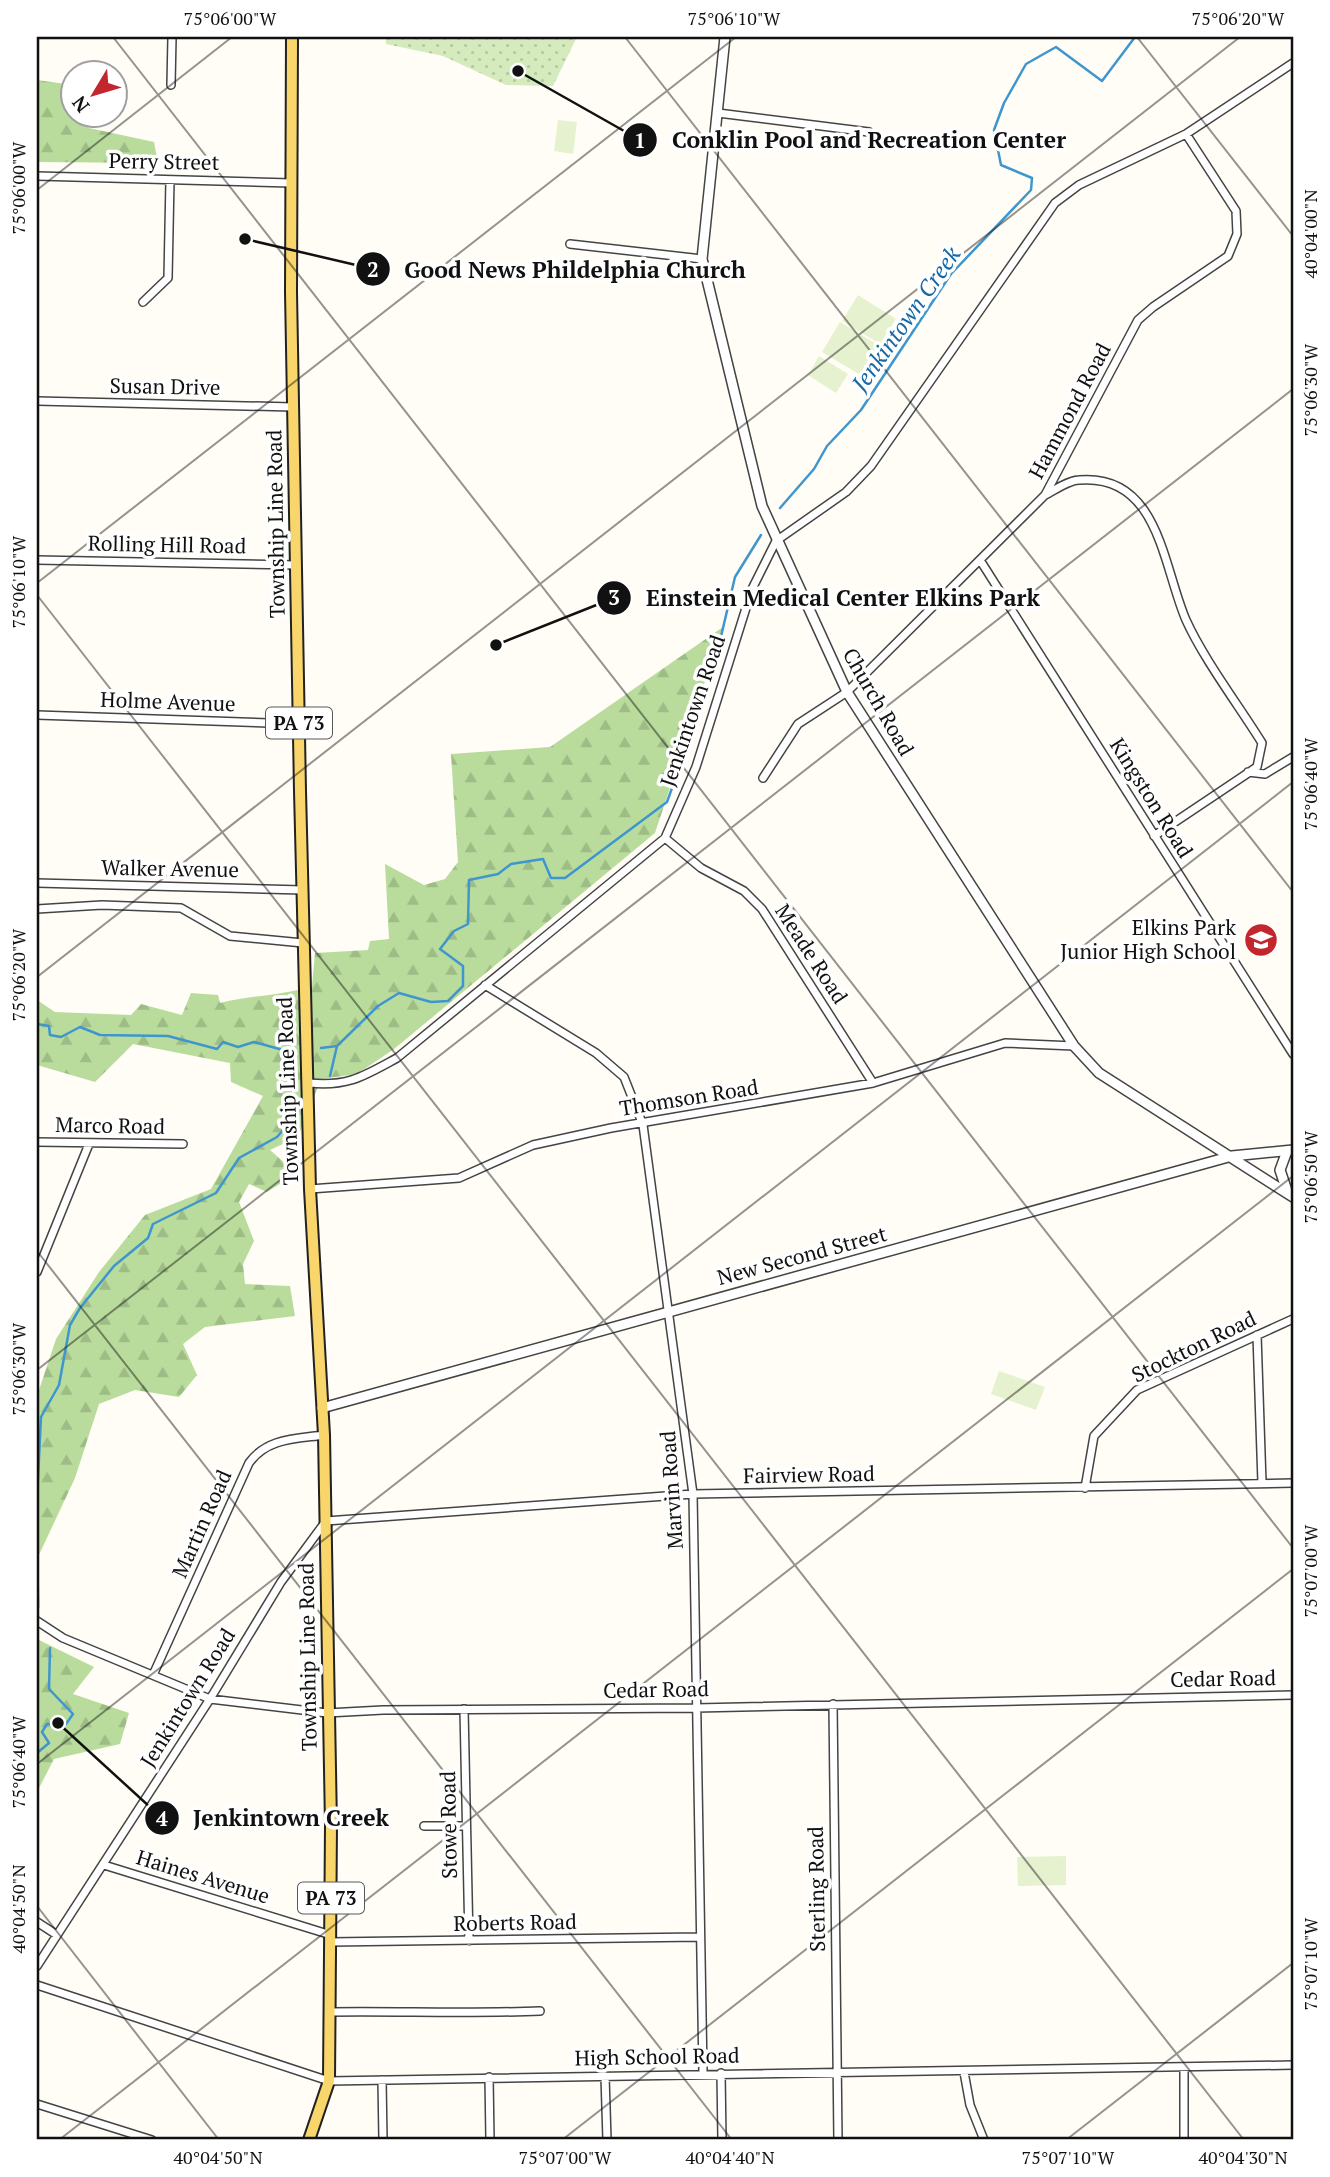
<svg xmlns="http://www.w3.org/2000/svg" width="1330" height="2177" font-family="'PT Serif',serif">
  <defs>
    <pattern id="forest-firs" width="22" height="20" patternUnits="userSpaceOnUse" patternTransform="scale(1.75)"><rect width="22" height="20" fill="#b9dc9c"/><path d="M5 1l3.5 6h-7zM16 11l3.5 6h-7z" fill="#9ebc85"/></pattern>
    <pattern id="park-dots" width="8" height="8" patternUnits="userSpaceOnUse" patternTransform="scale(1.75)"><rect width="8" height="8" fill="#d5ebbd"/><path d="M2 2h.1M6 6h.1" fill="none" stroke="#b6c8a1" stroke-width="1.8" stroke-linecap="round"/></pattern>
  </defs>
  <rect width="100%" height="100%" fill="#fffdf5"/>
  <path fill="url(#forest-firs)" d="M37,80l36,5 1,31h9l6,12 65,14 4,21 -121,-1z
    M723,627l-68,206 -261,216 -37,25 -36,5 -23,58 -28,13 17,15 -4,17 -16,10 -18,-8 -10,18 15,39 -11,23 2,20 45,2 5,30 -90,11 -22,17 14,31 -18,22 -44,-7 -36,14 -24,74 -37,79 2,51 -3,-2v-210l19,-57 43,-67 46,-57 66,-26 52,-93 -32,-14 -1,-19 -97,-19 -38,38 -58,-17v-65l18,12 76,3 10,-11 41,11 9,-22 27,2 2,8c31,-8 62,-7 92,-17l3,-33 53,-3 2,-9 19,-2 -4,-75 39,21 21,-6 13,-17 -7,-108 99,-7z
    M37,1639l57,28 -21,27 56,19 -9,31 -66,15 -17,33z"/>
  <path fill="url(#park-dots)" d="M386,37h191l-24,49 -47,-1 -63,-29 -57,-12z"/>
  <path fill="#e6f2cf" d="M558,120l19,2 -4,32 -19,-3z
    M858,295l38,24 -16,25 -38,-23z
    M840,322l40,24 -18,30 -40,-24z
    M819,356l29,18 -12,19 -28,-18z
    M999,1371l46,16 -9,23 -45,-16z
    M1066,1856v29l-48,1 -1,-29z"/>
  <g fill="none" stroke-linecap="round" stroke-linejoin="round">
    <path stroke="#3f96cf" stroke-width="2.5" d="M780,508l34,-39 13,-23 34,-36 90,-136 80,-84 1,-12 -31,-13 -7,-35 10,-27 22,-39 30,-17 46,34 33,-44
      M37,1024l12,2 1,9 11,2 19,-10 20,8 68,1 49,13 6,-7 15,5 16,-5 36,10
      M321,1048l16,-2
      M330,1076l7,-30 41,-40 21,-13 32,9 17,-1 15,-15v-20l-23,-17 14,-18 14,-7 1,-44 29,-6 13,-10 32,-5 8,19h14l102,-76 44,-123 24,-102 26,-42
      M37,1499l4,-82 18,-32 11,-60 10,-17 34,-42 34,-28 5,-14 63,-31 23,-35 38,-21 20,-23
      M37,1753l12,-10 -7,-11 5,-8h19l7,-10 -24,-25 1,-41"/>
    <g stroke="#444" stroke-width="10">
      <path id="minor" d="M171,85l1,-48
        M718,113l151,19
        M37,176l254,7
        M570,244l132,15
        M143,302l25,-24 2,-98
        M37,401l256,6
        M1045,495c10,-5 24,-15 34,-15 80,-7 84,87 107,140 17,38 53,86 76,123l-5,24 -103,69
        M37,560l260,5
        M980,560l313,494
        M37,715l262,9
        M1248,772l17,2 28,-17
        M763,778l35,-54 49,-32 198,-197 93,-175 15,-13 75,-51 9,-22 -1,-23 -50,-77
        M665,838l36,30 43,23 18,18 111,174
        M37,883l266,7
        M37,909l65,-4 79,3 49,28 73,7
        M485,985l111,68 28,24 19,48 50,369 10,579
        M309,1083c39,4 55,-7 88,-25l268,-220 31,-71 56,-178 24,-48 70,-49 25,-26 184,-263 24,-18 107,-51 107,-71
        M37,1142l146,2
        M310,1189l149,-11 74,-33 78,-17 262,-45 132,-40 69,3
        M37,1272l52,-128
        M1257,1335l5,148
        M1085,1488l9,-52 43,-46 156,-71
        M37,1621l26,17 147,61 117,14 56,-3 313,-2 597,-13
        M153,1675l96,-212c18,-25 46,-24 75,-28
        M833,1704l5,436
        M464,1709l5,232
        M424,1826h42
        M104,1865l227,70
        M37,1922l20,13
        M331,1942l369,-5
        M37,1966l173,-267 71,-117 45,-61 367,-27 600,-11
        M37,1985l292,96 964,-16
        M330,2012c70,-1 140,2 210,-1
        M964,2072l6,33 14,35
        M721,2073l1,67
        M605,2076l2,64
        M489,2077l1,63
        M382,2080l1,60
        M37,2104l115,36
        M1184,2140v-73"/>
    </g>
    <g stroke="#444" stroke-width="12">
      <path id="tertiary" d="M725,37l-23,222 60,247 85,186 227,354 25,27 194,124
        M1287,1151l-7,19 7,21
        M322,1408l910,-252 61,-6"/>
    </g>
    <g stroke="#222" stroke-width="14">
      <path id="primary" d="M292,37l-1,255 9,499 10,398 14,246 7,390 -2,256 -20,59"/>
    </g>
    <use href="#minor" stroke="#fff" stroke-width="7"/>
    <use href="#tertiary" stroke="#fff" stroke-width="9"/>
    <use href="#primary" stroke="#f9d66b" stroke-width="10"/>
  </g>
  <path fill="none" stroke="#111" stroke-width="2" stroke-opacity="0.45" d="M113,37l1180,1511M625,37l668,855M1137,37l156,199M37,190l195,-153M37,583l699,-546M37,595l1207,1545M37,977l1203,-940M37,1251l695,889M37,1370l1256,-981M37,1764l1256,-982M37,1906l182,234M59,2140l1234,-964M562,2140l731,-571M1066,2140l227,-177"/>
  <defs>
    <g id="school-disc" transform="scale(1.75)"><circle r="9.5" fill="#c4262e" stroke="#fff"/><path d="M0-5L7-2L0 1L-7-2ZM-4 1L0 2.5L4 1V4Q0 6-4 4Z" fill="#fff"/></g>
  </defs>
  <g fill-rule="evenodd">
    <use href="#school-disc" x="1261" y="940"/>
  </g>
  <g text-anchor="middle" stroke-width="7" stroke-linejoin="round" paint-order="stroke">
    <g fill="#fff" stroke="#585858" stroke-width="2">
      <rect x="266" y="707.5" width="66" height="31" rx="5"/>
      <rect x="298" y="1882.5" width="66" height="31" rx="5"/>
    </g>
    <g font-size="19" font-weight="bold" fill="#111">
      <text x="299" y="730">PA 73</text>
      <text x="331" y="1905">PA 73</text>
    </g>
    <g font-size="21" fill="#111" stroke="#fff">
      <text transform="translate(164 162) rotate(1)" y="7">Perry Street</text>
      <text transform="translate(165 387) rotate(1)" y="7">Susan Drive</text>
      <text transform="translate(1070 411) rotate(-62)" y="7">Hammond Road</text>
      <text transform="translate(276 524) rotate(-91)" y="7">Township Line Road</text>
      <text transform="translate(167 545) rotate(1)" y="7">Rolling Hill Road</text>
      <text transform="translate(168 702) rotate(2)" y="7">Holme Avenue</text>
      <text transform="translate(878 702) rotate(60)" y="7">Church Road</text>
      <text transform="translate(693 711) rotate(-71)" y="7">Jenkintown Road</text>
      <text transform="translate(1151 798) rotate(58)" y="7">Kingston Road</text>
      <text transform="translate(170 869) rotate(1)" y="7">Walker Avenue</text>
      <text transform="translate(811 954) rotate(57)" y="7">Meade Road</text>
      <text transform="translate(288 1091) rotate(-92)" y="7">Township Line Road</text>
      <text transform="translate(689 1098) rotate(-9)" y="7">Thomson Road</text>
      <text transform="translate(110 1126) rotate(1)" y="7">Marco Road</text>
      <text transform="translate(802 1256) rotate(-15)" y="7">New Second Street</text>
      <text transform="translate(1194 1347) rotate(-26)" y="7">Stockton Road</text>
      <text transform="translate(809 1475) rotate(-1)" y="7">Fairview Road</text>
      <text transform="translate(672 1490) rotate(-94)" y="7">Marvin Road</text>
      <text transform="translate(202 1524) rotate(-66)" y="7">Martin Road</text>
      <text transform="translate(308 1657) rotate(-91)" y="7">Township Line Road</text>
      <text transform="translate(1223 1679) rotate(-1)" y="7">Cedar Road</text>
      <text transform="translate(656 1690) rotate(-1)" y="7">Cedar Road</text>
      <text transform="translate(188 1698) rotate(-58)" y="7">Jenkintown Road</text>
      <text transform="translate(449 1825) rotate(-91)" y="7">Stowe Road</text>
      <text transform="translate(203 1877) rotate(17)" y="7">Haines Avenue</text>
      <text transform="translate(817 1889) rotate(-91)" y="7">Sterling Road</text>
      <text transform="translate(515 1923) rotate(-1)" y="7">Roberts Road</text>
      <text transform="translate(657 2057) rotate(-1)" y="7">High School Road</text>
    </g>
    <g font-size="21" fill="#111" stroke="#fff" text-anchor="end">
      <text x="1236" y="935">Elkins Park<tspan x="1236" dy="24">Junior High School</tspan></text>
    </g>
    <g font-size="23" font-style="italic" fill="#1768a6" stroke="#fff">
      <text transform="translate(906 319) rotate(-55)" y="8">Jenkintown Creek</text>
    </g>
  </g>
  <path fill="none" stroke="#111" stroke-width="2.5" d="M518 71L640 140M245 239L373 269M496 645L614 598M58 1723L162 1818"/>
  <g fill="#111" stroke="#fff" stroke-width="2.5">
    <circle cx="518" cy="71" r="7"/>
    <circle cx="245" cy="239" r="7"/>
    <circle cx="496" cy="645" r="7"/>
    <circle cx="58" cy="1723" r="7"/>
    <circle cx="640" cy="140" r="18"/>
    <circle cx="373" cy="269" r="18"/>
    <circle cx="614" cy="598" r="18"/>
    <circle cx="162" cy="1818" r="18"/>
  </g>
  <g font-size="21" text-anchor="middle" font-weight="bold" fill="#fff">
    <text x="640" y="148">1</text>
    <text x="373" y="277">2</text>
    <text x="614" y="605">3</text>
    <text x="162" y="1826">4</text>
  </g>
  <g font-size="23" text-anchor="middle" font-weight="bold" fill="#111" stroke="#fff" stroke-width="7" stroke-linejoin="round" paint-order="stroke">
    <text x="869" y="148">Conklin Pool and Recreation Center</text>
    <text x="575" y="278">Good News Phildelphia Church</text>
    <text x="843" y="606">Einstein Medical Center Elkins Park</text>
    <text x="291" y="1826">Jenkintown Creek</text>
  </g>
  <rect width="1330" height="2177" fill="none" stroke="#ffffff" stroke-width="77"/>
  <g transform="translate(94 94) rotate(232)"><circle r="33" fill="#ffffff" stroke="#a0a0a0" stroke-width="2"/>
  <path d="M0-5L12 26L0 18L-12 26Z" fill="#c4262e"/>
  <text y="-10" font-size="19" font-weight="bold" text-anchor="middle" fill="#111111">N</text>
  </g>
  <rect x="38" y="38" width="1254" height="2100" fill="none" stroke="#111" stroke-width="2.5"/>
  <g font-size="18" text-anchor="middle" fill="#111">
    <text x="230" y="25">75°06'00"W</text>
    <text x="734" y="25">75°06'10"W</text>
    <text x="1238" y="25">75°06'20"W</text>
    <text transform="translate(19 188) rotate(-90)" y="6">75°06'00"W</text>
    <text transform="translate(1311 234) rotate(-90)" y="6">40°04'00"N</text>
    <text transform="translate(1311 390) rotate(-90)" y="6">75°06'30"W</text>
    <text transform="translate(19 582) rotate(-90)" y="6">75°06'10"W</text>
    <text transform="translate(1311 784) rotate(-90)" y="6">75°06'40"W</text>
    <text transform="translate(19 975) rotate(-90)" y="6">75°06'20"W</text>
    <text transform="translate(1311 1177) rotate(-90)" y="6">75°06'50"W</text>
    <text transform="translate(19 1369) rotate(-90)" y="6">75°06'30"W</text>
    <text transform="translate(1311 1571) rotate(-90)" y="6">75°07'00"W</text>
    <text transform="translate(19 1762) rotate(-90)" y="6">75°06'40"W</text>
    <text transform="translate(19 1909) rotate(-90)" y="6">40°04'50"N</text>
    <text transform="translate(1311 1964) rotate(-90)" y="6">75°07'10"W</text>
    <text x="218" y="2164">40°04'50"N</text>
    <text x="565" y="2164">75°07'00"W</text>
    <text x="730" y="2164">40°04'40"N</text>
    <text x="1068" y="2164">75°07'10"W</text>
    <text x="1243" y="2164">40°04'30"N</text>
  </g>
</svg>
